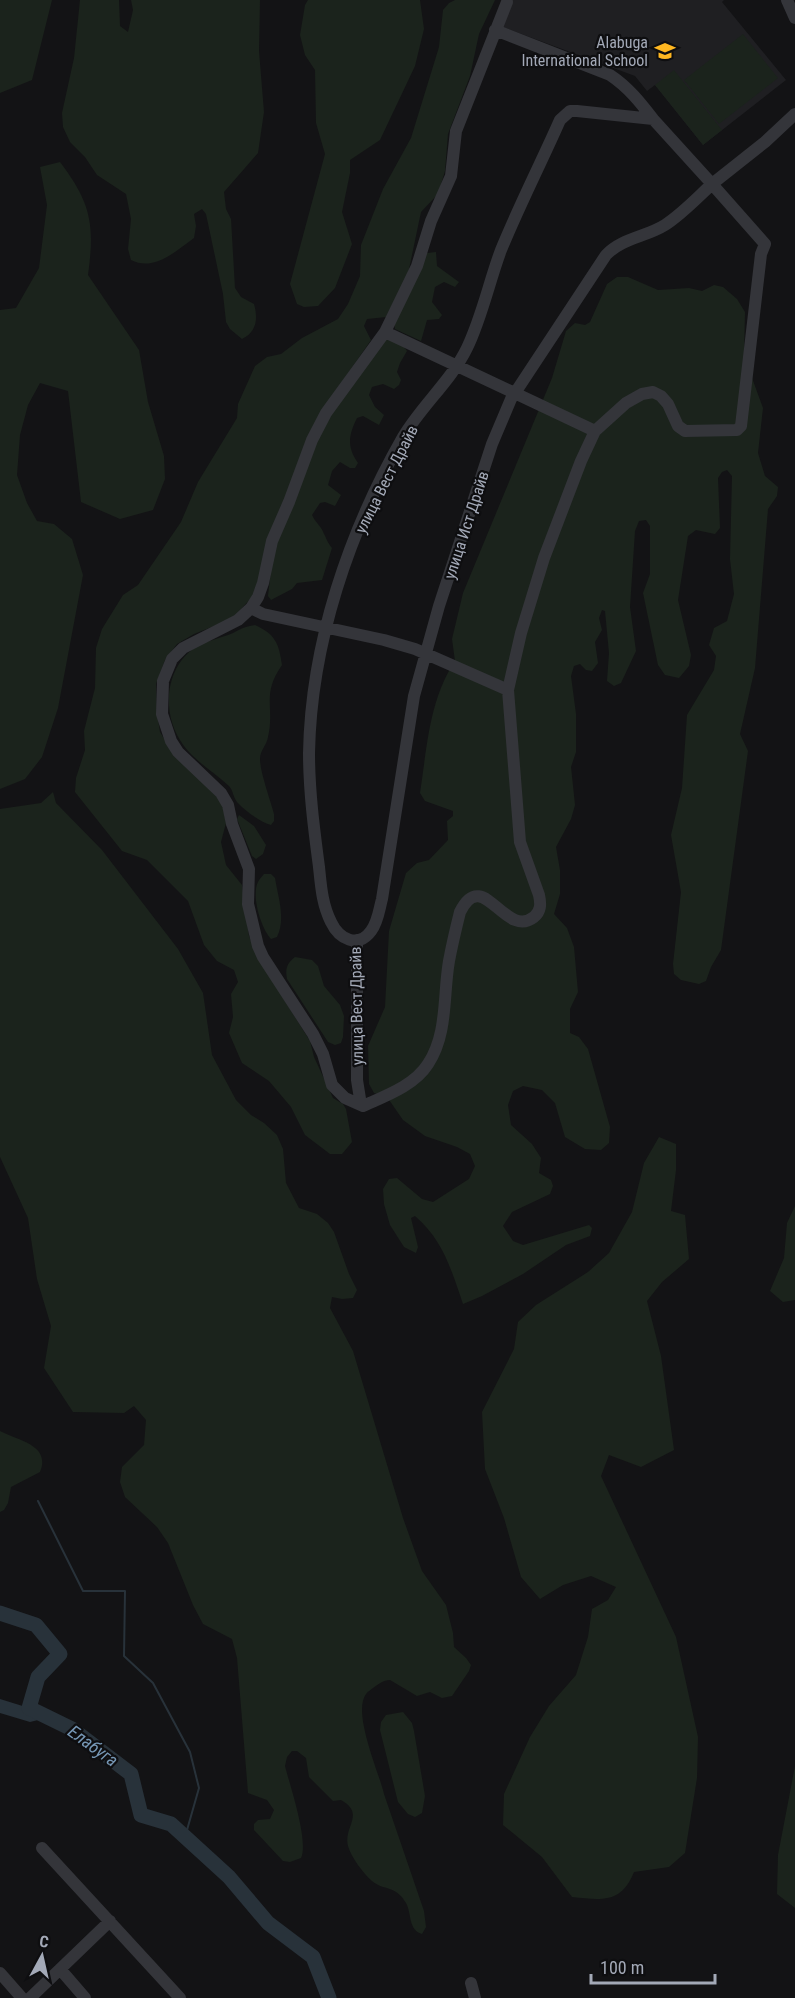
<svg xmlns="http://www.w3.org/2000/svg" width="795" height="1998" font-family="'Roboto Condensed',sans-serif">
  <rect width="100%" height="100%" fill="#131315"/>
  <path fill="#1f1f22" d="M510,0h214l-2,2 64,78 -83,65 -48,-60 -8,6 -12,-15 -135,-50z"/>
  <path fill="#1b231c" d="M0,0h52l-20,80 -32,13z
    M80,0h39l1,26 8,6 5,-22 -2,-10h129l-1,51 5,61 -6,41 -34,39 2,17 5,10 4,69 6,9 13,7c4,14 3,28 -12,35l-12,-10 -4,-7 -3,-28 -17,-80 -4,-5 -8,5 2,12 -2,12c-18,13 -40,34 -63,22l-3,-11 3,-30 -5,-25 -29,-19 -12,-18 -15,-15 -7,-15 -1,-14 12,-55z
    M308,0h112l4,29 -9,37 -35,74 -30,20v13l-8,39 10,32 -17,44 -17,18 -14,1 -7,-3 -7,-20 35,-130 -9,-31 -1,-53 -10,-15 -5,-20 5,-30z
    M455,0h40l-16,34 -9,42 -22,58 -3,37 -7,23 -17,18 -13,62 -22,43 -19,2 -3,7 7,14 -49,71 -69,185 -21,23 -38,15 -17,10 -12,16 -9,24 1,29 3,19 12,20 50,50 4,21 -5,19 5,23 16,20 7,51 9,22 52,83 4,16 19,41 10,6 3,5 6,33 -10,12h-12l-25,-19 -14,-28 -22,-26 -27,-18 -13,-30 4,-16 -2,-23 7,-12 -4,-12 -17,-9 -13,-16 -16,-44 -41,-41 -25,-9 -47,-59 1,-14 9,-28 -1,-19 11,-43 1,-40 6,-19 21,-34 15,-10 43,-63 17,-40 39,-64 1,-14 17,-38 12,-9 14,-3 21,-16 36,-19 10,-15 12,-28 1,-31 22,-56 28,-51 28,-91 4,-37 6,-7z
    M743,34l35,44 -59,46 -35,-44z
    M674,70l48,60 -19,15 -48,-60z
    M60,162c31,41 35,62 28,113l51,75 9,52 16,54 1,23 -12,31 -33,9 -39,-17 -13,-111 -28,-8 -12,22 -8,30 -3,40 10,28 10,18 17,3 18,15 11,36 -25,133 -16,49 -17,22 -25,10v-479l16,-2 23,-40 8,-63 -7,-38z
    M436,252l1,14 22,16 -4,5 -11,-5 -9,5 -3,15 10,13 -3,4 -12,1 -6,21 -26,-12 -1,-6 33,-70z
    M617,277h11l30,13 31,-2 13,3 12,-6 9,2 14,12 8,13 -1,44 19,52 -5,45 7,23 13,11 -1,9 -9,13 -13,159 -15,66 8,17 -27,199 -10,17 -5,14 -7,3 -18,-4 -7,-6 -1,-10 8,-72 -10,-57 11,-47 5,-73 27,-45 2,-14 -7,-11 5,-17 13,-7 7,-27 -4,-35 2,-83 -5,-6 -5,2 -4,6 2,50 -5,6 -19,-4 -8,6 -10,64 13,55 -2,11 -10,12 -14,-3 -7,-10 -15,-72 7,-19v-48l-4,-6 -7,1 -4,10 -5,76 6,44 -15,32 -7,3 -7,-5 2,-28 -4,-42 -3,-1 -3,8 3,12 -7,12 3,21 -6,8 -6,-1 -6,-6 -6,2 -3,10 5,38v38l-5,15 4,38 -4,14 -15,28 4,23v24l-6,20 13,14 7,19 4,45 -8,17v24l9,4 9,12 22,78 -1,16 -8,7 -16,-1 -20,-12 -10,-34 -13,-13 -19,-4 -10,5 -5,14 3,20 21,19 9,14 -2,15 12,7 2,6 -3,8 -38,18 -9,14 10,15 10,4 66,-20 3,3 -2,8 -24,9 -43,29 -41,22 -19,8c-12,-35 -20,-64 -48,-88l-4,2 7,29 -2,6 -12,-6 -14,-22 -6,-21 -1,-15 6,-10 8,-1 25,21 11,3 36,-23 6,-13 -5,-12 -13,-7 -32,-11 -22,-16 -16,-23 -13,-4 -5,-9 -1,-38 17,-39 4,-76 17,-58 11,-10 12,-3 19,-20 -1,-19 6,-5v-5l-28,-10 -5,-8c7,-45 9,-93 35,-132l-3,-22 11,-46 89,-215 14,-47 9,-8 10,2 5,-3 17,-38z
    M390,339l14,8 3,4 -7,12 -3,9 4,8 -2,5 -5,4 -11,-5 -11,3 -3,8 6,12 9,8 -5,10 -16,-9 -6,2c-9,18 -10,29 1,45l-3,5h-5l-10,-6 -8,9 -4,14 13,10 -6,11 -10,-4 -5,1 -8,12c3,7 10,12 12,19 3,6 4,9 8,14l-10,32 -25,3 -5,6 -21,11 -3,-4 5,-44 41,-109 15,-28 56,-75z
    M255,625c20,9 24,18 27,40 -21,30 -7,42 -14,72 -1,8 -8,13 -8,22 0,13 10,40 14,55v7l-3,4c-11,-3 -27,-15 -34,-23 -4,-5 -4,-12 -8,-16 -15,-14 -33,-24 -45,-40 -24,-31 -20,-81 15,-101 8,-4 18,-6 26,-9 13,-4 15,-9 30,-11z
    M53,792l3,11 46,47 76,99 25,44 9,62 24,45 15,15 13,8 13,12 6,14 3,34 13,25 18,6 11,9 6,9 15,42 8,16 -4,8 -11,1 -10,-2 -2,11 23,43 50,167 19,53 24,34 7,28 1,14 12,11 5,7 -2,6 -17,25 -10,2 -12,-6 -13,4 -27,-16c-7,0 -11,4 -17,8 -2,2 -5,3 -7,6 -14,19 13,78 18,100l40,117 2,16 -4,7c-14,-4 -10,-20 -16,-31 -10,-18 -22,-12 -34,-22 -9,-8 -21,-24 -24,-35 -5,-19 18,-32 -7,-46l-8,1 -24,-24 -3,-19 -9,-7h-5l-5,6 -2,9c5,20 24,75 16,92l-11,4 -7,-1 -29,-31v-6l4,-4 12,-1 4,-9 -7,-10 -19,-7 -11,-135 -5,-19 -29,-15 -10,-19 -25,-62 -11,-16 -32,-30 -5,-15 2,-15 22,-22 2,-25 -12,-14 -10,7 -51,-1 -29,-44 7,-42 -14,-47 -9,-61 -28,-61v-348l41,-6z
    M239,815l15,11 12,19 -3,9 -7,5 -4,-3 -15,-37z
    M264,874h7l4,4c3,19 11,41 2,59l-6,2c-10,-11 -20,-43 -13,-57 1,-3 4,-5 6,-8z
    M295,957l17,3 6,6 6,20 16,19 4,11 -1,21 -2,6 -6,2 -7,-3 -41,-63c-2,-10 0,-16 8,-22z
    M659,1137l17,7v26l-5,41 14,4 4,44 -27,23 -15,19 14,55 13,94 -33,17 -32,-12 -8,21 75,161 22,100 -1,41 -12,75 -16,14 -35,5c-13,32 -32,28 -62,25l-30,-40 -39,-32 1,-31 26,-57 19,-31 27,-31 12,-38 4,-28 16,-9 8,-13 -25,-11 -28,9 -23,14 -19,-22 -17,-59 -19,-49 -3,-57 32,-63 4,-27 18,-17 52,-33 21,-19 23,-41 12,-49z
    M795,1206v94l-12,2 -13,-11 14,-33 3,-35z
    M0,1431c19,10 51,14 40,41l-29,15 -3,16 -4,7 -4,2z
    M403,1712l9,11 2,8 11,65 -3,17 -7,4 -7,-3 -10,-12 -18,-72 1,-8 5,-7z
    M795,1766v142l-18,-14 1,-39z"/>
  <path fill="#28323a" d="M0,1699l29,9 9,12 -8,2 -30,-9z"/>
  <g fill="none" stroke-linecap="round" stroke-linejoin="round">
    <path stroke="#28323a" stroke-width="2" d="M38,1501l45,90h42l-1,65 29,27 37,69 9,36 -14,49"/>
    <path stroke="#28323a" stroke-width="15" d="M0,1613l36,12 24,29 -22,23 -9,31 43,21 59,45 10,41 30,9 58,53 39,46 45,34 16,41"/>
    <path stroke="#34353a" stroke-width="12" d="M787,0l8,18
      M507,2l-51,129 -5,45 -20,45 -14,45 -32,66 -59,81 -14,27 -23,62 -17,39 -9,42 -5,14 -7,11 -13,12 -55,28 -11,11 -9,22 -1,33 9,27 7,11 43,41 7,12 4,19 17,45 -1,35 10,42 5,11 50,77 10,20 9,31 13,13 18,8c22,-10 51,-20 65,-42 20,-30 15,-69 21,-103 3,-16 7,-33 11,-49 23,-47 45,28 74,5 7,-6 7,-13 5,-22l-19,-53 -12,-152 13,-57 23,-75 37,-97 14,-30 31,-28 16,-9 11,-2 8,4 7,8 10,22 7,5 52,-1 4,-4 20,-172 4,-10 -53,-60c-15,14 -30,30 -47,41 -19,12 -43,13 -59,30l-95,144 -19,45 -53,162 -25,90 -32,203c-3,11 -4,23 -11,32 -13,18 -32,8 -40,-9 -9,-18 -10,-36 -12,-55 -5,-38 -10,-76 -10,-114 2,-110 40,-221 94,-316 19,-32 48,-56 64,-89 15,-31 22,-66 34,-98 18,-44 40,-87 59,-130l10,-9h7l76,8 59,65 53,-42 30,-28
      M495,30l115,45c18,12 30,27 43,44
      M385,332l210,99
      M251,608l12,6 121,26 31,9 93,41
      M357,940v140l4,25
      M42,1848l138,150
      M60,1969l25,29
      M0,1973l22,25
      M471,1983l4,15
      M30,1998l80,-77"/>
  </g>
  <defs>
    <g id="school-bare" transform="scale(1.62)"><path d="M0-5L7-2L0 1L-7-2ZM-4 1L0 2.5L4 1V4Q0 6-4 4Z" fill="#ffb721" stroke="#0e0e10" stroke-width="2.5" paint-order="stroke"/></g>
  </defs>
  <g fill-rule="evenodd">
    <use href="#school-bare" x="665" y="51"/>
  </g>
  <g text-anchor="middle" stroke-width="4.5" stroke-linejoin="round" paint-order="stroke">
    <g font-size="16" fill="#a3a9b7" stroke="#0e0e10" text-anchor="end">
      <text x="648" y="48">Alabuga<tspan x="648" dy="18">International School</tspan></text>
    </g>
    <g font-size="16" fill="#a3a9b7" stroke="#0e0e10">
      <text transform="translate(386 479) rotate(-63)" y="6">улица Вест Драйв</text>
      <text transform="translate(466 525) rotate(-72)" y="6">улица Ист Драйв</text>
      <text transform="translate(356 1006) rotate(-91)" y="6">улица Вест Драйв</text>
    </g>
    <g font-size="18" font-style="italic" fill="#7697b5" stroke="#0e0e10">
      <text transform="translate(93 1746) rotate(36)" y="6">Елабуга</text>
    </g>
  </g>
  <g transform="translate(42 1956) rotate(8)" stroke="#0e0e10" stroke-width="4.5" paint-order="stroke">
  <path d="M0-4.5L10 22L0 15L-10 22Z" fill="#a3a9b7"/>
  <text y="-9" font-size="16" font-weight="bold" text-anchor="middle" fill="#a3a9b7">С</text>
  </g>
  <path d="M591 1974v9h124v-9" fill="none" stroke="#a3a9b7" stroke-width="3"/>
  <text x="600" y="1974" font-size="18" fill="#a3a9b7" stroke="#0e0e10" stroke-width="4.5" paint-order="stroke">100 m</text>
</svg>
